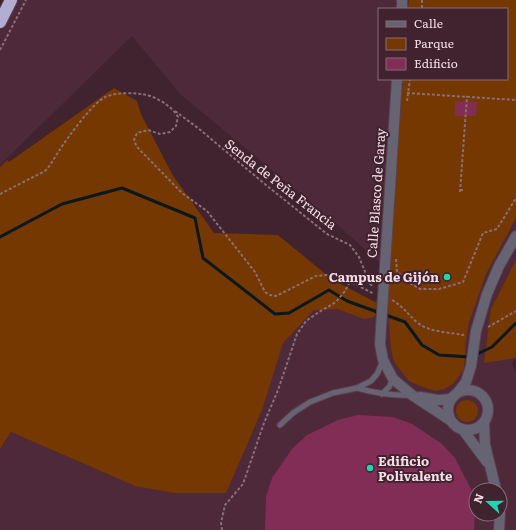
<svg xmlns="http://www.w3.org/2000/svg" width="516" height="530" font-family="Literata,serif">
  <rect width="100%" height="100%" fill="#41222f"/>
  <path fill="#4e2939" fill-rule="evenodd" d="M11,0h505v353l-4,11 4,9v157h-516v-81l11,-17 124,54 148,-143 39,-51 53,21 5,-50 -40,-36 -160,-133 -48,-58 -132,129v-143zM379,9h128v70h-128zM476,490h24v24h-24z"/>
  <path fill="#753800" d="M409,0h107v218l-30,56 -17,48 -3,17 -2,30 -11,15 -9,5 -9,2 -12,-4 -14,-6 -12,-15 -4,-8 -2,-9 -4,-51 16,-219h104v-70h-99z
    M114,88l23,13 4,13 31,60 42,59 64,2 55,45 44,23 -3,14 -10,2 -27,-10 -23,1 -31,33 -21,67 -36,83h-51l-40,-7 -124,-54 -11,17v-282l7,-7 2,2z
    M516,260v98l-32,5 7,-54z
    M456 411a11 11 0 1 1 22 0a11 11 0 1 1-22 0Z"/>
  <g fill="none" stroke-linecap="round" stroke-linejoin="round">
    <path stroke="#0a1820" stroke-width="3" d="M0,237l62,-33 60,-16 73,30 8,40 72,56 14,-1 40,-23 18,11 58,21 17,23 17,10 31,2
      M475,355l17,-8 24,-24"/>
  </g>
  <path fill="#812d55" d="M455,101l22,1 -1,14h-21z
    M358,415l35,2 19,7 29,19 14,15 16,31 4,19 -1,22h-209l1,-33 6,-19 20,-29 15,-14 31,-15z"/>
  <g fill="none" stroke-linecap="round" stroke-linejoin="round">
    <g stroke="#5d404c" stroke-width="7">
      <path id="lane" d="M357,388c18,5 35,8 54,7
        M382,394l7,-7 4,-8
        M280,425l13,-12 17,-11 23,-9 24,-5 14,-7 6,-7 6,-13"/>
    </g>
    <g stroke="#5d404c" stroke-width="12">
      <path id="street" d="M402,9v-9
        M397,79l-17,265 3,16 10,19 19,16 38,25
        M448 410a20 20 0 1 1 40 0a20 20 0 1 1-40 0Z
        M458,392l8,-10 5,-16 5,-35 11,-37 12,-28 17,-30
        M420,397l18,3 13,-1
        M484,423l1,22 11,45
        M463,430l24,32
        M499,530l1,-16"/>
    </g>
    <g stroke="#5d404c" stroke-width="14">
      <path id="highway" d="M0,22l11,-22"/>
    </g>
    <path stroke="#896e78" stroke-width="2" stroke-dasharray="3 2" stroke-linecap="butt" d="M422,0v8l3,1
      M0,50l26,-50
      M407,93l109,7
      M407,101l3,-22
      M175,111l23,17 68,57 61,49 23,11 9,12 11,27 4,3
      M460,190h5
      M460,192l7,-96
      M0,194l45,-23c6,-6 9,-13 14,-20 8,-13 34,-48 46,-54 12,-5 25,-4 37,-3 13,2 29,11 36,23l-2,9 -6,6 -10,2 -12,-4 -11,3 -3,7 3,7 45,46 25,18 48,61 10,20 5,3 6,1 40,-20 20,-2 38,20
      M396,259l1,12 8,9 15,9h19l24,-7 20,-49 14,-4 19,-31
      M392,300c12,7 15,14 26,23 11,9 30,9 45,12l3,-1
      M488,327l28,-16
      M222,530l-1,-7 4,-18 18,-21 21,-61 14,-33 19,-56 9,-13 13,-9 17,-10 9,-11 6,-11"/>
    <use href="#lane" stroke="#666372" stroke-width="5"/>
    <use href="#street" stroke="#666372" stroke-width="10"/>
    <use href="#highway" stroke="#b4add2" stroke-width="12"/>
  </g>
  <g fill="#1fd5b0" stroke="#41222f" stroke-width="1.5">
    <circle cx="447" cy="277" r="4"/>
    <circle cx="370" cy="468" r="4"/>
  </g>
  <g text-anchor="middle" stroke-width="4" stroke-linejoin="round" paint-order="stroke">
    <g font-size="13" fill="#f3dee5" stroke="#41222f">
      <text transform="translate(281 184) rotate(38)" y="5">Senda de Peña Francia</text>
      <text transform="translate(376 193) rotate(-86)" y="5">Calle Blasco de Garay</text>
    </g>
    <g font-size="13" font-weight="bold" fill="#f3dee5" stroke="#41222f" text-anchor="end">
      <text x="439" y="282">Campus de Gijón</text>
      <text x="378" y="466" text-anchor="start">Edificio<tspan x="378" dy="15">Polivalente</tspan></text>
    </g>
  </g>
  <rect x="378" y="8" width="130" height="72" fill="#41222f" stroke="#886d78"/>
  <rect x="386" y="21" width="20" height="6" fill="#666372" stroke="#886d78"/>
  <text x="414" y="28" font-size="12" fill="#f3dee5">Calle</text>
  <rect x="386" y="38" width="20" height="12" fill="#753800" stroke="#886d78"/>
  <text x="414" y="48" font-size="12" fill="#f3dee5">Parque</text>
  <rect x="386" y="58" width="20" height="12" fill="#812d55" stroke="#886d78"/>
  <text x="414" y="68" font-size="12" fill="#f3dee5">Edificio</text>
  <g transform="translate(488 502) rotate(291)"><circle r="19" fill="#41222f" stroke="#886d78"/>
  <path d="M0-3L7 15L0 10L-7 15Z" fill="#1fd5b0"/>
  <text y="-6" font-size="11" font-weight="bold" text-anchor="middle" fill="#f3dee5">N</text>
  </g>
</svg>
